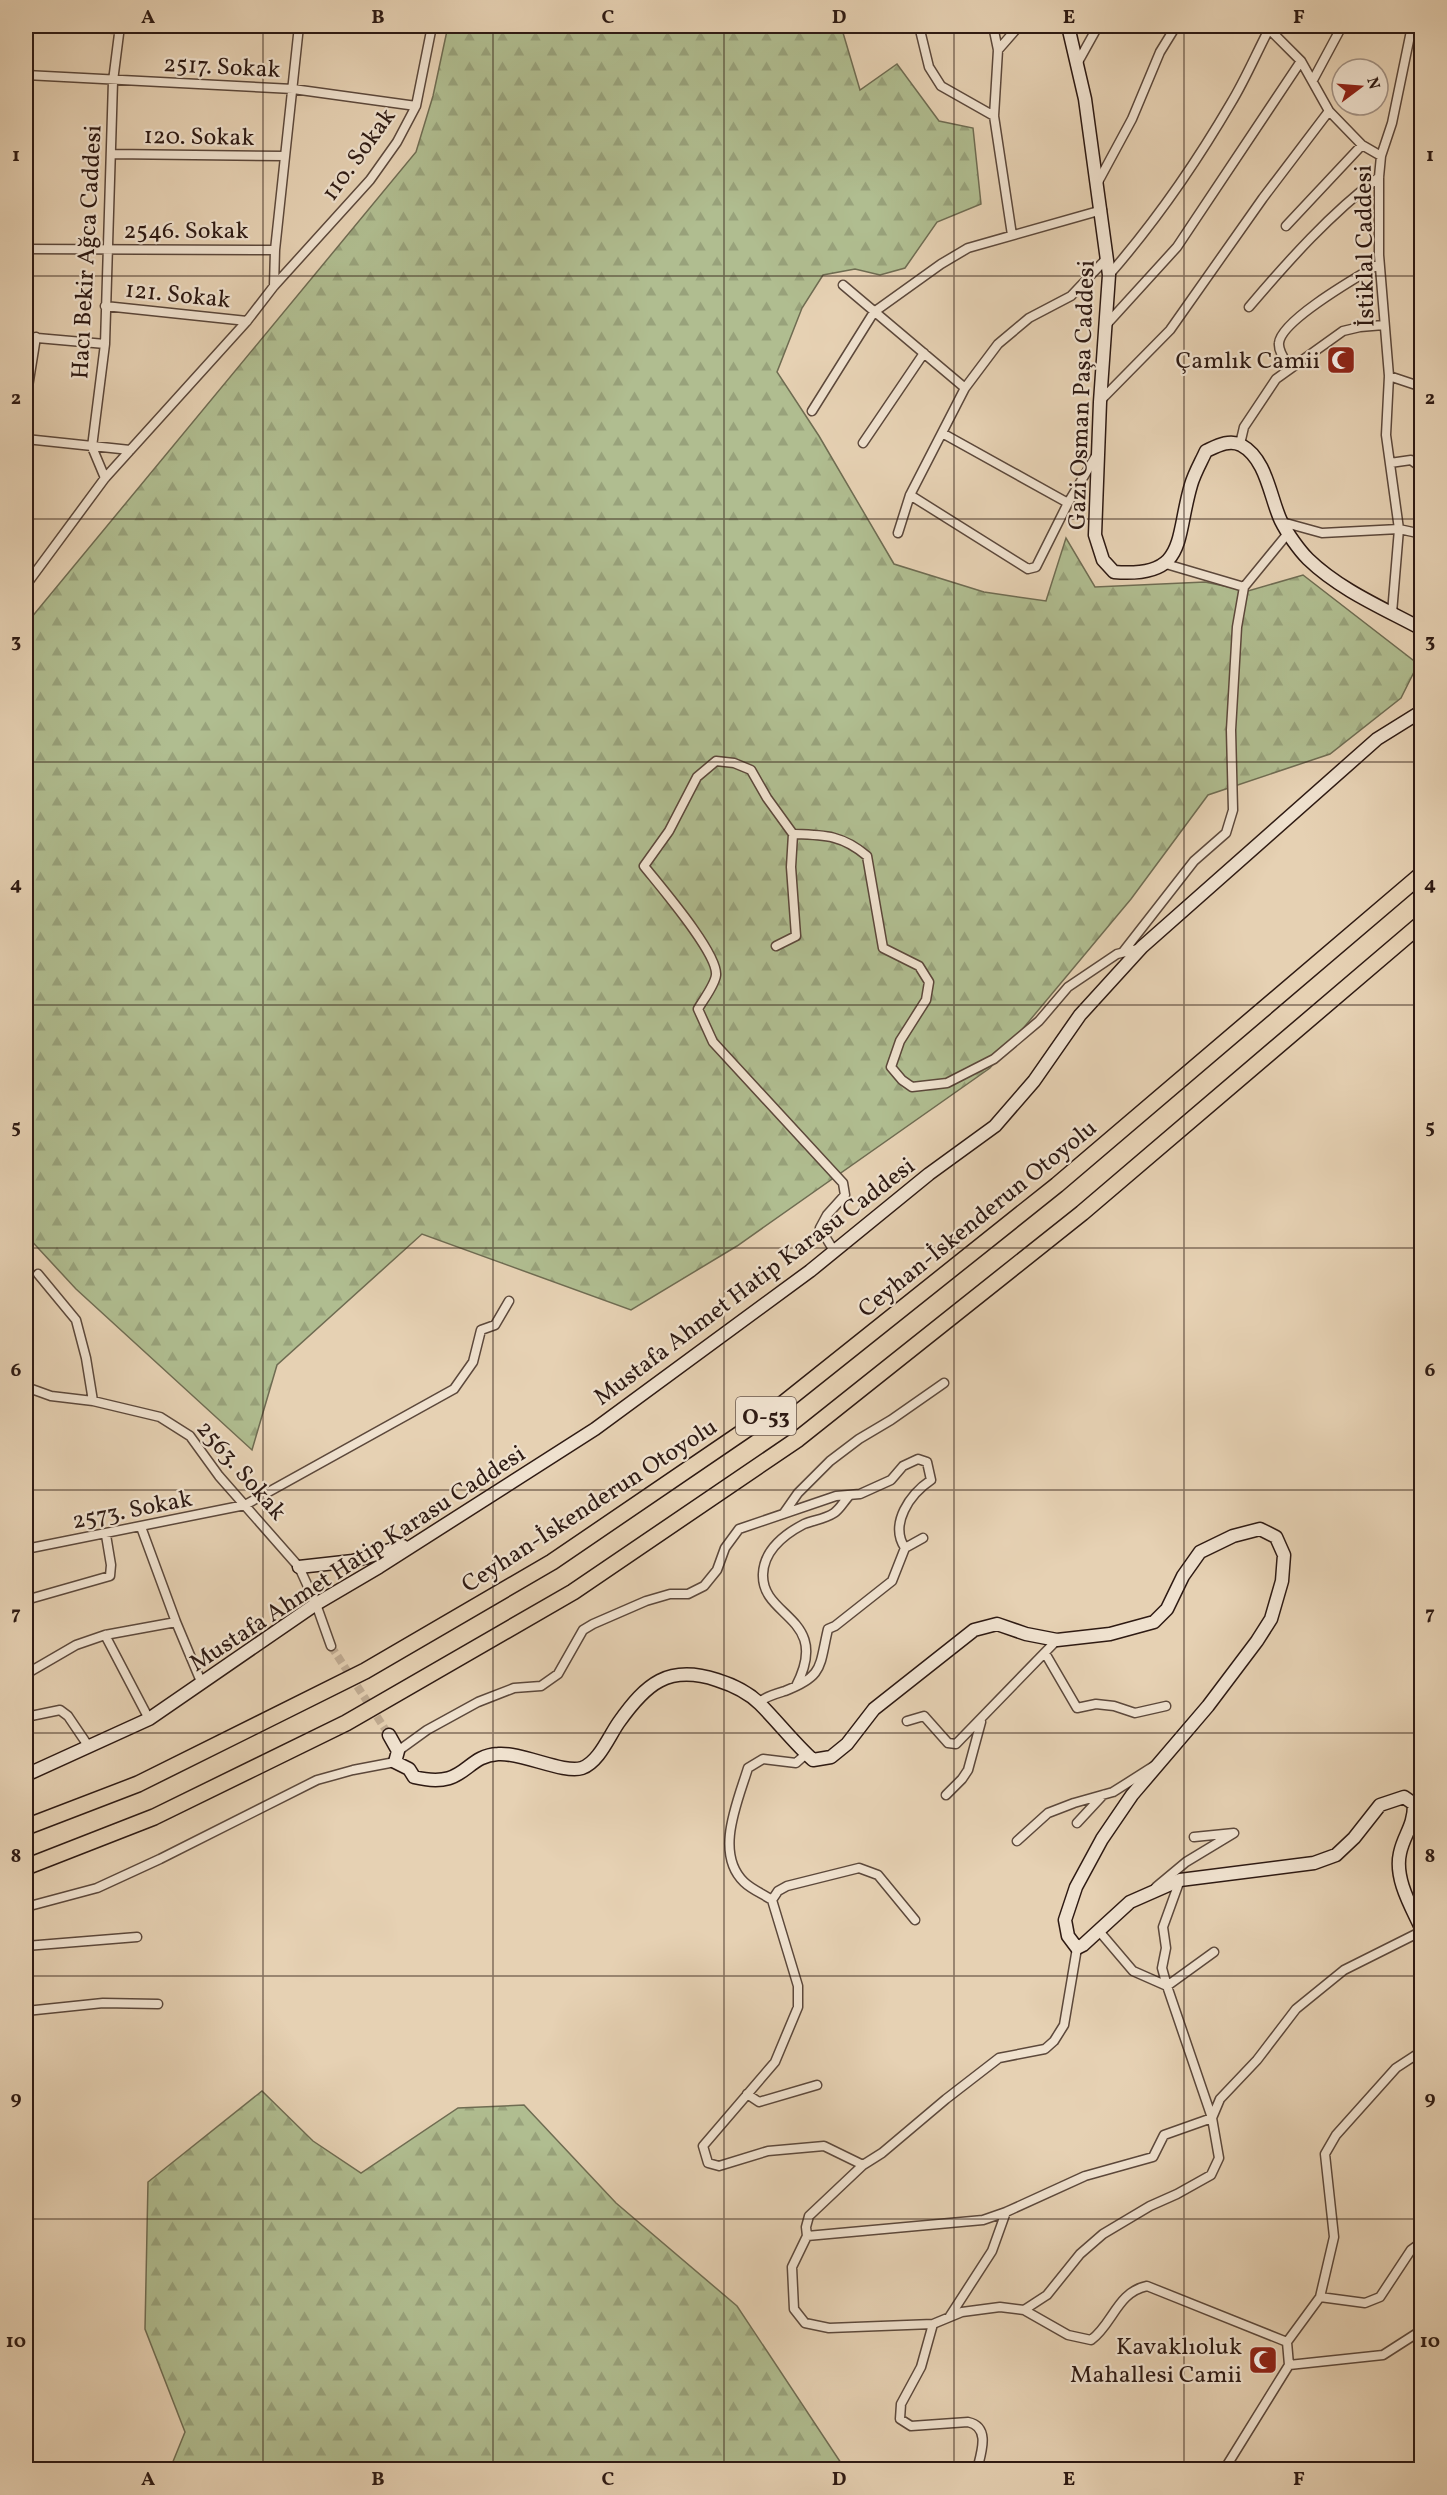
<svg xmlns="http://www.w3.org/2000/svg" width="1447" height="2495" font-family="Vollkorn,serif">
  <defs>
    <pattern id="forest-firs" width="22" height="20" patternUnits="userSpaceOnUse" patternTransform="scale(1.5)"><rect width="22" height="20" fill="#b0bd90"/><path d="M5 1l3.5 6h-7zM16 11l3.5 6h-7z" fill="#98a27b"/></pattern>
  </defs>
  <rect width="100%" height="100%" fill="#e6d1b3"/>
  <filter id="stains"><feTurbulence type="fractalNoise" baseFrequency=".00333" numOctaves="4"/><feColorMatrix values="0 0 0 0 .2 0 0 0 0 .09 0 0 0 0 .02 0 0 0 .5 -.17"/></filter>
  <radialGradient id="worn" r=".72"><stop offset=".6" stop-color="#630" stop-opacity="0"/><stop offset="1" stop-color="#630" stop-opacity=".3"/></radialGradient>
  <path fill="url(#forest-firs)" stroke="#6f6c52" stroke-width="1.5" d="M448,26h393l19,64 37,-26 42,57 34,7 8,76 -44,18 -32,46 -25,7 -25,-6 -32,6 -21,33 -25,64 42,64 75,128 90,28 62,9 20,-63 29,49 110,-5 43,9 55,-16 115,89 -17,34 -71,56 -122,41 -77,104 -141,169 -253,178 -106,64 -209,-76 -145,131 -25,85 -176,-161 -50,-54v-611l390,-472 17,-56z
    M262,2091l51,50 48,32 97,-65 66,-3 92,98 121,103 108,163h-675l15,-37 -40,-103 3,-147z"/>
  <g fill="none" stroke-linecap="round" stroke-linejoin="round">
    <path stroke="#c1ac93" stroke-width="8" stroke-dasharray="8 4" stroke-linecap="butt" d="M331,1646l58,89"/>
    <g stroke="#5c483b" stroke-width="11">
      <path id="street" d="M56,26l64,3
        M919,26l10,41 12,19 53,30
        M993,26l5,24 -4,66 18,119
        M1266,26l35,35 28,50 33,34 19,11
        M998,50l21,-24
        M1078,62l20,-36
        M26,75l267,14 123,17
        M1313,80l29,-54
        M112,154l173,2
        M1098,182l34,-63 28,-67 16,-26
        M1286,226l76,-81
        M26,249l249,1
        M1109,275c46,-53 87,-112 122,-172 14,-23 25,-49 38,-74
        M843,285l122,103
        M274,286l1,-36 24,-224
        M105,306l142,15
        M1249,307c40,-47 81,-93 130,-130
        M1106,325l71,-78 124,-186
        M26,337l79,7
        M1290,368c-4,-7 -12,-16 -11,-25 2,-23 80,-67 100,-79
        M1389,376l33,11
        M26,399l10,-62
        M1100,401l70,-71 93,-132 66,-87
        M812,411l62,-99 67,-48 27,-16 134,-38
        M942,433l126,70
        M26,439l104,11
        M863,443l61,-90
        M1240,444l4,-17 32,-48 67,-48 17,-4 24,-2
        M1390,463l21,-3 11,8
        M105,478l-13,-31 13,-103 8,-263 7,-55
        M910,495l118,74 8,-2 32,-64 29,-49
        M1282,522l40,11 77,-4 23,5
        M898,533l12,-38 55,-107 33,-44 31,-26 42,-22 36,-38
        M1166,564l78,23
        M26,585l79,-107 142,-157 27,-35 96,-106 27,-38 19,-36 16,-80
        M1392,613l7,-84 -13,-94 3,-59 -10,-121v-78l2,-21 11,-33 20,-97
        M776,946l20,-10 -5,-69 2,-33
        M1123,952l71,-91 32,-28 7,-23 -2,-80 6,-103 7,-40 45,-55
        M834,1251l-14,-23 7,-13 18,-20 -2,-12 -130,-141 -15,-33c5,-9 17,-24 18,-34 2,-22 -57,-90 -72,-109l25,-35 28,-54 19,-16 18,2 17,7 16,28 26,36c32,1 49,1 74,22l16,92 36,18 10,16 -3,18 -26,41 -9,26 11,13 10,7 35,-4 47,-24 45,-38 29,-34 49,-33 25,-6
        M38,1274l38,46 10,38 7,43
        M26,1387l25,9 42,5 67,16 30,19 29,40 80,91 17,37 15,42
        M784,1513l14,-20 32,-32 29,-22 32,-19 53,-37
        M141,1527l35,95 26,62
        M26,1549l219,-44 209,-116 19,-27 8,-32 14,-5 14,-24
        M26,1600l84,-24 1,-11 -5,-30
        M105,1635l44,84
        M1045,1653l32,55 19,-4 18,2 21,7 31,-7
        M26,1674l50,-29 29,-10 71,-13
        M796,1686c36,-69 -35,-68 -33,-112 1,-24 20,-39 41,-50 10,-4 21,-5 30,-11 6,-4 10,-12 15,-17
        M759,1702c8,-6 16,-8 26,-11 39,-15 34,-24 43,-62l7,-3 57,-45 13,-33
        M26,1717l34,-7 8,6 21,31
        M907,1721l17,-5 24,27 8,1 101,-104
        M398,1751l29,-21 51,-28 36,-14 27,-2 17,-12 25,-44 10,-6 53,-23 24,-7h18l16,-8 13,-16 8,-22 14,-19 97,-33 24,-2 31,-14 12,-14 15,-7 9,3 4,18c-21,14 -42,44 -26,68l18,-10
        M806,1754l-10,9 -33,-4 -15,9c-10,33 -34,85 -4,114 7,7 19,12 28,18l26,86v21l-23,55 -72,84 5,17 11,3 49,-15 56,-5 39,19
        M946,1795l16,-16 6,-9 13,-48
        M1077,1823l26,-28
        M1017,1841l31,-28 26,-10 39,-11 41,-26
        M1180,1880l-17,47 3,21 -4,20 5,18 47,-34
        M1156,1887l30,-25 48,-29 -40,4
        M772,1900l6,-9 9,-5 72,-18 19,7 37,45
        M26,1907l71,-19 63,-29 157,-79 36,-10 42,-8
        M26,1946l111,-9
        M1077,1948l-13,77 -10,16 -9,8 -46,9 -53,41 -64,54 -19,12 -54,51 -3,11 1,9 -15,31 2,42 11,14 24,5 104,-4 29,-12 38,-5 24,3 44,25 23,5c22,-16 26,-48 56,-54l140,56
        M26,2011l77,-8 55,1
        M747,2094l12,8 58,-17
        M807,2236l176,-16 23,-8 79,-36 68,-19 11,-22 48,-17 -45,-132 -34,-15 -34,-40
        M1320,2297l45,6 15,-6 31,-47 11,-8
        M1024,2310l23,-15 33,-41 23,-20 47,-28 27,-12 34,-19 8,-17 -7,-40 8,-19 37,-39 39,-51 48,-39 78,-39
        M950,2316l42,-65 14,-39
        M933,2324l-12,43 -20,37 -1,15 11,7 57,-4c23,5 13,31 9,48
        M1289,2365l94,-10 39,-25
        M1224,2470l65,-105 -2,-23 33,-45 14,-60 -9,-83 11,-19 60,-67 26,-17"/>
    </g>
    <g stroke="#2e1a13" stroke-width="15">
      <path id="secondary" d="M1068,26l17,73 24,176 -9,127 -5,133 8,25 11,12c74,6 61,-33 77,-87 3,-11 10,-23 15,-34 11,-5 23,-12 35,-6 26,14 29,53 40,76 6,12 18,29 27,38 32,31 75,49 114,70
        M299,1567l54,-6 50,-15
        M389,1735l9,16 -3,11 14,7 5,8c53,13 49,-21 84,-23 23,-2 66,20 84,14 17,-6 27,-32 37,-46 27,-38 49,-58 98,-42 16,5 31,12 43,24 18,18 34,39 53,56l18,-3 16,-13 27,-35 100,-79 23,-6 29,10 31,6 53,-6 44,-12 13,-13 16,-33 17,-24 33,-16 27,-7 16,8 8,18 -2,26 -11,38 -14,22 -49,65 -76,89 -30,44 -26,48 -11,33 3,16 9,12 6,-3 47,-43 50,-22 134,-17 22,-8 18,-17 26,-33 24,-8 10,7c0,23 -10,30 -14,49 -6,26 12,55 22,77
        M26,1775l123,-56 167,-115 63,-37 216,-138 215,-158 119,-97 66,-48 39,-45 46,-66 62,-68 235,-208 45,-28"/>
    </g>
    <g stroke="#2e1a13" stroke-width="18">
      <path id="highway" d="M26,1827l112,-43 227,-113 187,-109 223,-152 282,-225 365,-311
        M26,1867l128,-50 192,-94 227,-131 225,-153 284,-226 340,-290"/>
    </g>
    <use href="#street" stroke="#efe1ce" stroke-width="8"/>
    <use href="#secondary" stroke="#efe1ce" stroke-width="12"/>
    <use href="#highway" stroke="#e6d1b3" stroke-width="15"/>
  </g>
  <path fill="none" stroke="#2e1a13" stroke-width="1.5" stroke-opacity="0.55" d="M263,26v2444M493,26v2444M724,26v2444M954,26v2444M1184,26v2444M26,276h1396M26,519h1396M26,762h1396M26,1005h1396M26,1248h1396M26,1490h1396M26,1733h1396M26,1976h1396M26,2219h1396"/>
  <defs>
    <g id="mosque-square" transform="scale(1.5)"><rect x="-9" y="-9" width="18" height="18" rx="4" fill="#8f2418" stroke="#efe1ce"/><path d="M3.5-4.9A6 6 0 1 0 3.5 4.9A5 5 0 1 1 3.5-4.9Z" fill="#fff"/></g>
  </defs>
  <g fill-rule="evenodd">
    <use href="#mosque-square" x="1341" y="360"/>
    <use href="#mosque-square" x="1263" y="2360"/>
  </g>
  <g text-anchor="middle" stroke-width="4.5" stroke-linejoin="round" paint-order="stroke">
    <rect fill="#efe1ce" stroke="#68564b" stroke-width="1.5" x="736" y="1397" width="60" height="38" rx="4.5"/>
    <g font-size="22" font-weight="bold" fill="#2e1a13">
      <text x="766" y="1424">O-53</text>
    </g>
    <g font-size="24" fill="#2e1a13" stroke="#efe1ce">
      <text transform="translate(222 66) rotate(3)" y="8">2517. Sokak</text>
      <text transform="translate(199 136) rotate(1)" y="8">120. Sokak</text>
      <text transform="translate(358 154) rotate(-54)" y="8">110. Sokak</text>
      <text x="186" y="238">2546. Sokak</text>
      <text transform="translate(1364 246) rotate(-91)" y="8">İstiklal Caddesi</text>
      <text transform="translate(86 252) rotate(-87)" y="8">Hacı Bekir Ağca Caddesi</text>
      <text transform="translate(178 294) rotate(6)" y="8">121. Sokak</text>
      <text transform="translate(1081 395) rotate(-88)" y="8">Gazi Osman Paşa Caddesi</text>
      <text transform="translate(977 1218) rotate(-39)" y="8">Ceyhan-İskenderun Otoyolu</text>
      <text transform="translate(754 1281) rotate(-37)" y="8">Mustafa Ahmet Hatip Karasu Caddesi</text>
      <text transform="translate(242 1470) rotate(49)" y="8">2563. Sokak</text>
      <text transform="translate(589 1505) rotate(-33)" y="8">Ceyhan-İskenderun Otoyolu</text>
      <text transform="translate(132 1509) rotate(-11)" y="8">2573. Sokak</text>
      <text transform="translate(357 1558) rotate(-33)" y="8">Mustafa Ahmet Hatip Karasu Caddesi</text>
    </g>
    <g font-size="24" fill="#2e1a13" stroke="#efe1ce" text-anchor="end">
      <text x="1320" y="368">Çamlık Camii</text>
      <text x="1242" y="2354">Kavaklıoluk<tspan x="1242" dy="28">Mahallesi Camii</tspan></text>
    </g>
  </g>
  <rect width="1447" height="2495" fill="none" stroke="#e6d1b3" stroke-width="66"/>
  <g transform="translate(1360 87) rotate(74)"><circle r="28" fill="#efe1ce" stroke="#a29183" stroke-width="1.5"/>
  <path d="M0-4.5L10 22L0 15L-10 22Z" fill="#8f2418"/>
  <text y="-9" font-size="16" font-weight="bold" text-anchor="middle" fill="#2e1a13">N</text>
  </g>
  <rect x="33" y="33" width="1381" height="2429" fill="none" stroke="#2e1a13" stroke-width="2"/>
  <g font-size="20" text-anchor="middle" font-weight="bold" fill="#2e1a13">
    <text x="148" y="23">A</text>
    <text x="378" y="23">B</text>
    <text x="608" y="23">C</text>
    <text x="839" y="23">D</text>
    <text x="1069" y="23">E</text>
    <text x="1299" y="23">F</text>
    <text x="16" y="161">1</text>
    <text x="1430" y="161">1</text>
    <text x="16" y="404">2</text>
    <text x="1430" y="404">2</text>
    <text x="16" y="647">3</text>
    <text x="1430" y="647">3</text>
    <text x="16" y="890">4</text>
    <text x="1430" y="890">4</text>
    <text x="16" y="1133">5</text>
    <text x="1430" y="1133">5</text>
    <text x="16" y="1376">6</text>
    <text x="1430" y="1376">6</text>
    <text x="16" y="1619">7</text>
    <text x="1430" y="1619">7</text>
    <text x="16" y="1862">8</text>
    <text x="1430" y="1862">8</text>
    <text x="16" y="2104">9</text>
    <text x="1430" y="2104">9</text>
    <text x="16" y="2347">10</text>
    <text x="1430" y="2347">10</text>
    <text x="148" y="2485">A</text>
    <text x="378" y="2485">B</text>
    <text x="608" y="2485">C</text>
    <text x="839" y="2485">D</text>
    <text x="1069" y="2485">E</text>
    <text x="1299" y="2485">F</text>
  </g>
  <rect width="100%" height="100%" filter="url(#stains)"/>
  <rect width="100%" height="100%" fill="url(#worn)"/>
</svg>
